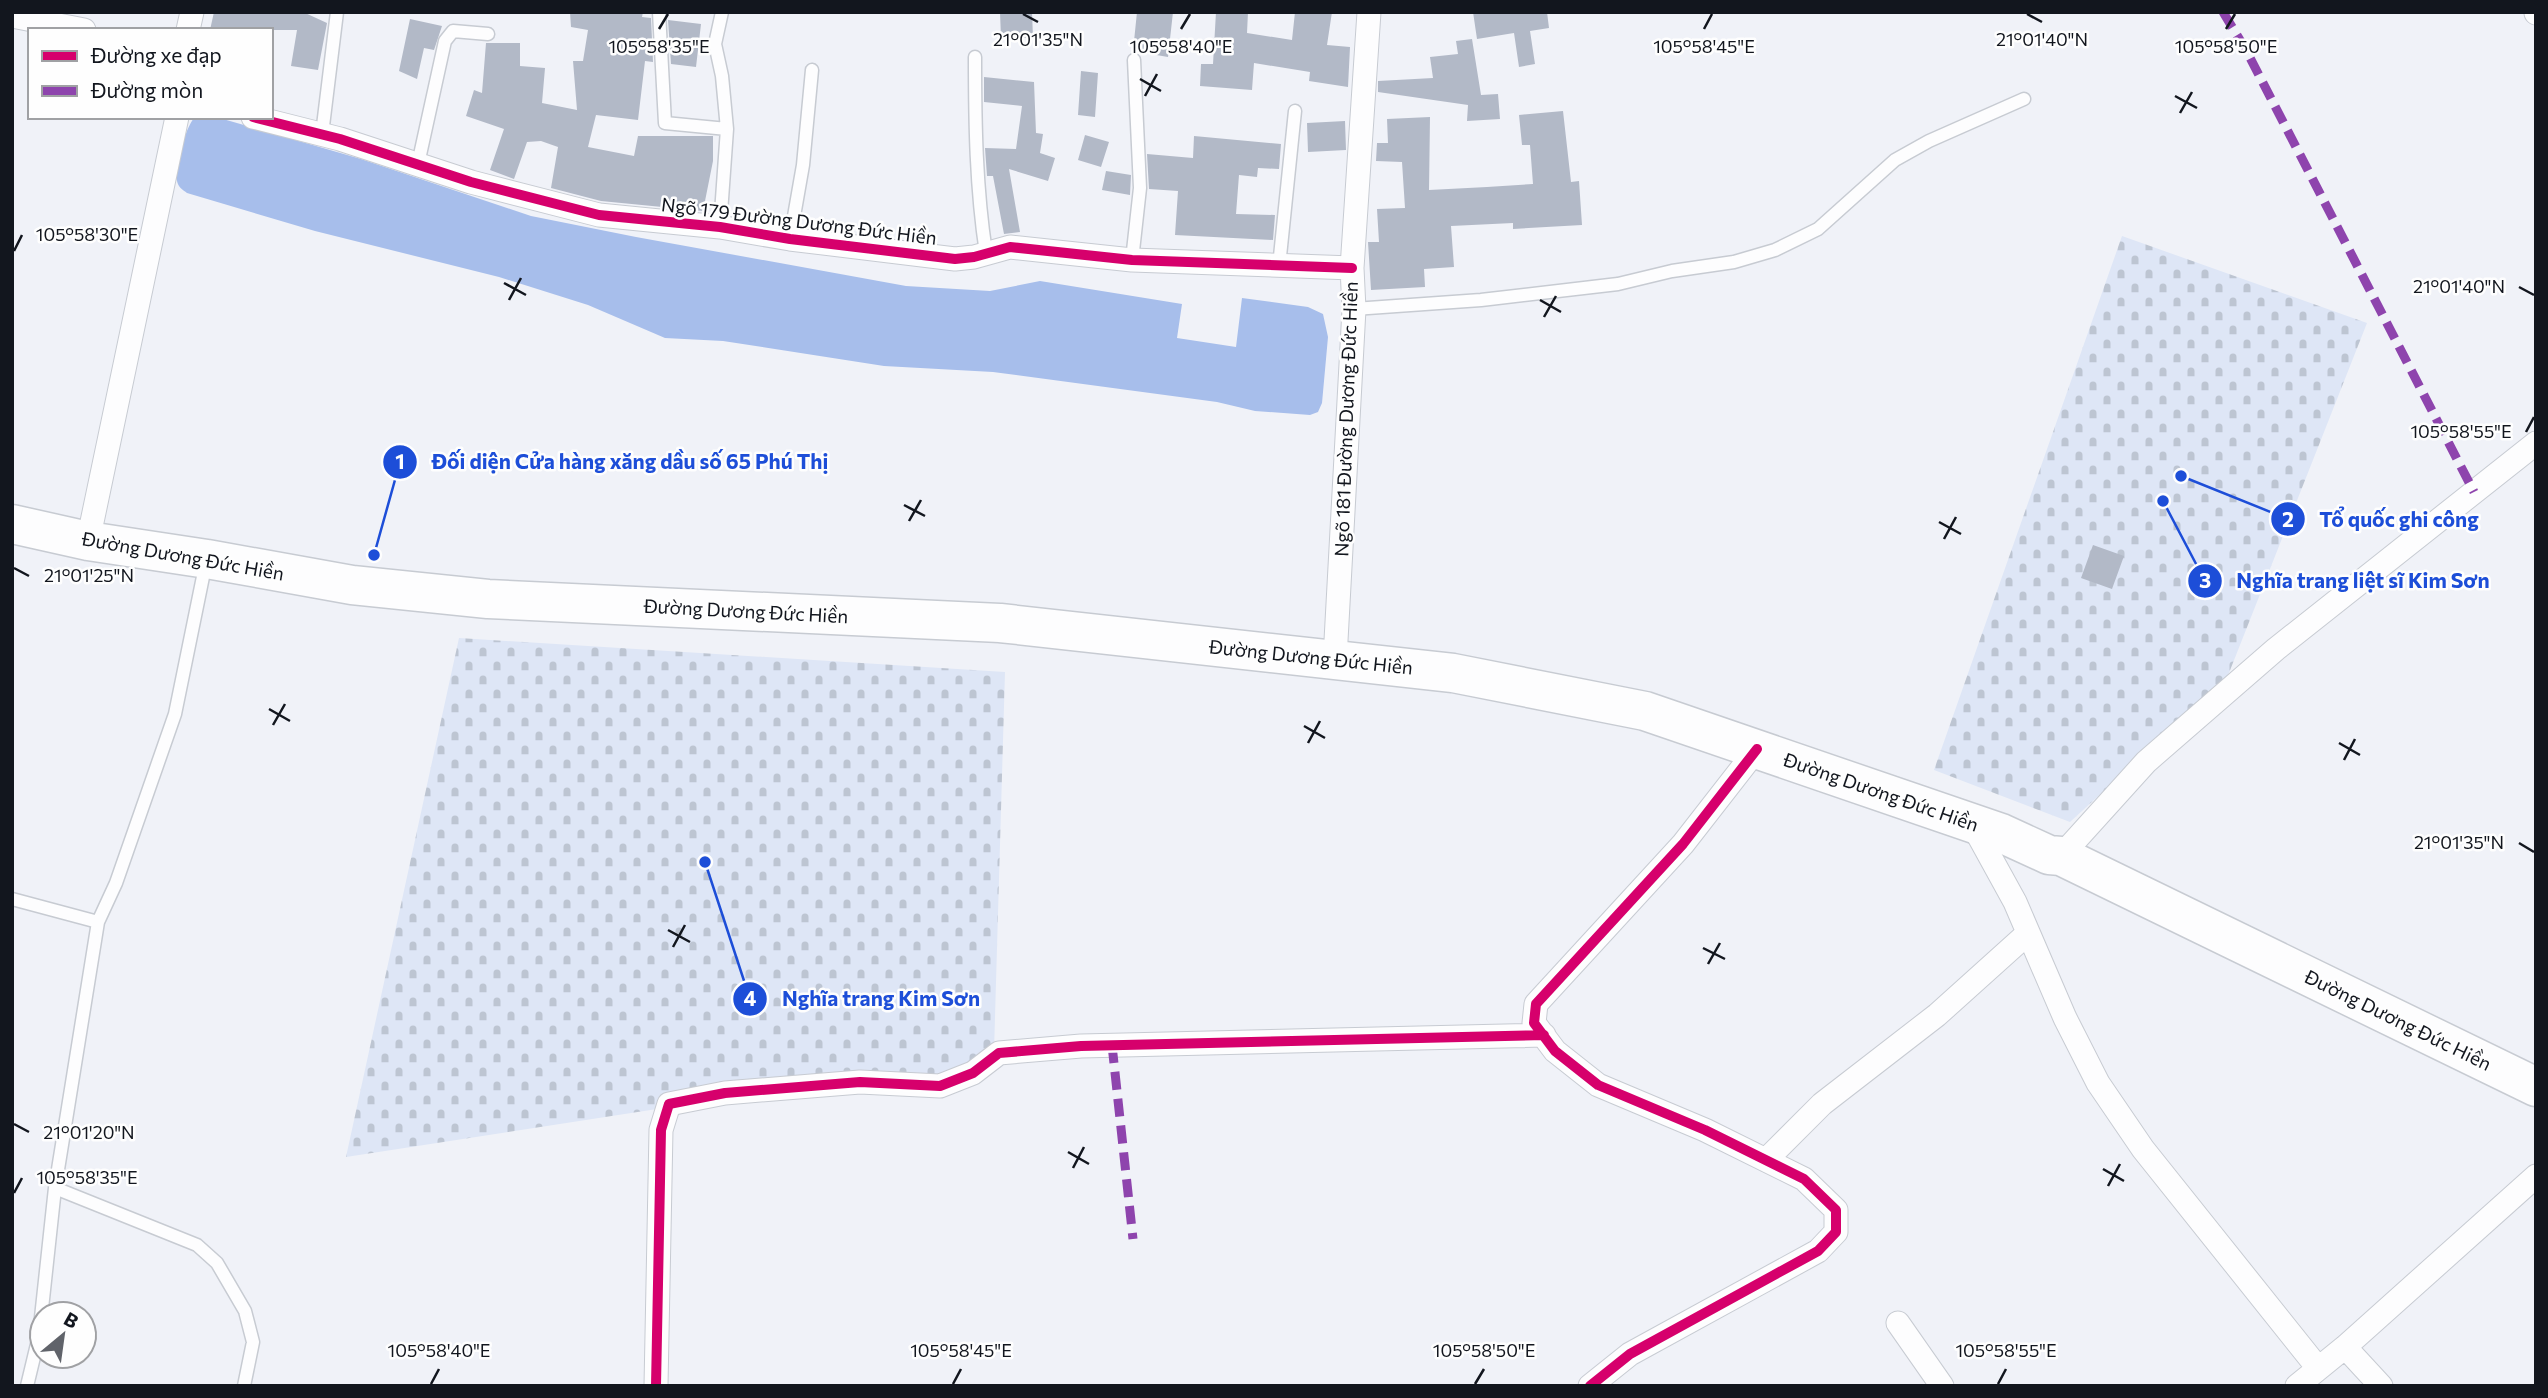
<svg xmlns="http://www.w3.org/2000/svg" width="2548" height="1398" font-family="Commissioner,sans-serif">
  <defs>
    <pattern id="cemetery-stones" width="16" height="16" patternUnits="userSpaceOnUse" patternTransform="scale(1.75)"><rect width="16" height="16" fill="#dee6f6"/><path d="M2 7V4a2 2 0 0 1 4 0v3zM10 15v-3a2 2 0 0 1 4 0v3z" fill="#bdc5d2"/></pattern>
  </defs>
  <rect width="100%" height="100%" fill="#f0f2f8"/>
  <path fill="url(#cemetery-stones)" d="M2122,236l245,87 -140,355 -157,144 -136,-52z
    M459,638l546,34 -11,380 -21,21 -121,6 -506,78z"/>
  <path fill="#a7beeb" d="M195,117h21l145,42 170,57 105,21 270,49 84,5 50,-10 142,23 -5,34 59,9 6,-49 66,9 15,7 5,23 -6,66 -4,9 -8,3 -55,-4 -38,-9 -224,-30 -109,-6 -161,-25 -58,-3 -77,-33 -89,-28 -184,-46 -128,-38c-4,-3 -9,-6 -10,-12 -4,-12 9,-55 18,-64z"/>
  <path fill="#b2b9c7" d="M214,12h89l24,11 -9,47 -27,-4 6,-36h-87z
    M570,12h73l-1,5 9,1 2,44 -8,-1 -7,59 -42,-5 -8,32 46,9 4,-20h75v25l-10,50 -102,-10 -50,-13 7,-41 -17,-6 -14,1 -13,37 -24,-9 14,-41 -38,-13 8,-26 8,3 4,-50h34v23l25,2 -3,35 35,7 -4,-49h10l5,-31 -17,-3z
    M1000,12h32l1,26h-32z
    M1137,12h36l-5,45 -35,-6z
    M1216,12h32l-1,21 45,7 3,-28h37l-5,33 23,2 -2,40 -39,-6 1,-9 -56,-9 -2,27 -52,-4 1,-22h12z
    M1473,12h74l2,16 -19,3 5,33 -16,3 -5,-34 -37,6z
    M410,19l32,7 -8,24 -10,-2 -7,31 -18,-8z
    M668,20l33,4 -5,43 -25,-3z
    M1472,39l9,56 17,-1 2,25 -33,2 1,-16 -90,-13v-11l55,-3 -3,-21 28,-3 -2,-13z
    M1081,71l17,2 -3,44 -17,-2z
    M984,77l50,5 2,51 7,1 -3,19 15,5 -7,23 -39,-12 11,63 -16,2 -11,-58h-6l-2,-28 31,1 6,-43 -38,-4z
    M1563,111l8,71 8,-1 3,44 -69,4v-6l-62,3 3,41 -30,2 1,18 -54,3 -3,-48h11l-2,-33 28,-1 -3,-46 -26,-1 1,-18h11l-1,-24 43,-2 -1,73 58,-3 46,-3 -3,-39h-8l-3,-30z
    M1345,121l1,29 -38,2 -1,-29z
    M1085,135l24,7 -8,25 -23,-7z
    M1194,136l87,8 -2,25 -21,-1 -1,9 -18,-2 -3,39 39,1 -2,25 -98,-5 3,-44 -29,-2 -2,-35 46,4z
    M1106,171l25,4 -1,20 -28,-5z
    M2093,545l31,11 -12,33 -31,-11z"/>
  <g fill="none" stroke-linecap="round" stroke-linejoin="round">
    <g stroke="#c7cbd2" stroke-width="15">
      <path id="lane" d="M659,12l6,111 62,6
        M975,57c0,66 1,131 11,196
        M322,134l15,-122
        M418,164l27,-123 8,-10 35,3
        M720,227l7,-98 -5,-53 -7,-32 7,-32
        M790,239l13,-74 9,-95
        M1132,260l8,-72 -6,-128
        M1279,266l16,-155
        M1354,309l127,-9 137,-16 54,-13 62,-9 41,-12 43,-21 77,-69 34,-19 95,-42
        M12,899l86,23
        M55,1188l142,57 20,18 28,48 8,31 -9,44
        M27,1386l12,-50 16,-148 43,-266 18,-39 59,-169 31,-152"/>
    </g>
    <g stroke="#c7cbd2" stroke-width="25">
      <path id="street" d="M2536,12v1
        M12,16l72,14
        M188,30l4,-18
        M253,117l87,22 131,43 128,33 121,12 70,12 165,20 19,-2 36,-10 122,13 220,8
        M88,541l89,-424
        M1335,659l19,-350 -2,-41 17,-256
        M1971,822l44,80 50,116 33,65 45,66 175,219
        M2061,856l85,-94 130,-113 260,-206
        M1766,1160l56,-56 115,-89 90,-81
        M1898,1323l44,63
        M2345,1347l36,39
        M656,1386l5,-256 8,-26 56,-11 135,-11 80,4 33,-13 26,-20 82,-7 463,-11
        M1590,1386l40,-32 188,-103 18,-19v-22l-32,-31 -99,-49 -107,-45 -43,-34 -21,-28 2,-19 147,-160 74,-95
        M2297,1386l48,-39 191,-171"/>
    </g>
    <g stroke="#c7cbd2" stroke-width="41">
      <path id="highway" d="M12,524l76,17 119,18 145,26 136,14 512,24 453,50 192,38 356,122 48,22 12,1 475,231"/>
    </g>
    <use href="#lane" stroke="#fdfdfe" stroke-width="12"/>
    <use href="#street" stroke="#fdfdfe" stroke-width="23"/>
    <use href="#highway" stroke="#fdfdfe" stroke-width="38"/>
    <path stroke="#8e44ad" stroke-width="9" stroke-dasharray="18 9" stroke-linecap="butt" d="M2223,12l23,38 228,442
      M1112,1045l21,194"/>
    <g stroke="#fefefe" stroke-width="15">
      <path id="cycleway" d="M253,117l87,22 131,43 128,33 121,12 70,12 165,20 19,-2 36,-10 122,13 220,8
        M656,1386l5,-256 8,-26 56,-11 135,-11 80,4 33,-13 26,-20 82,-7 463,-11
        M1590,1386l40,-32 188,-103 18,-19v-22l-32,-31 -99,-49 -107,-45 -43,-34 -21,-28 2,-19 147,-160 74,-95"/>
    </g>
    <use href="#cycleway" stroke="#d6006c" stroke-width="10"/>
  </g>
  <path fill="none" stroke="#12161e" stroke-width="2.5" d="M1023,14l15,8M2027,14l15,8M659,29l9,-15M1181,29l9,-15M1704,29l8,-15M2226,29l9,-15M1140,79l21,12M1145,96l12,-22M2175,96l22,12M2180,113l12,-21M14,251l8,-16M504,283l22,12M2519,287l15,8M509,300l12,-22M1540,300l21,12M1544,317l12,-21M2526,432l8,-15M904,505l21,11M909,521l12,-21M1939,522l22,12M1944,539l12,-22M14,568l15,8M269,709l21,12M273,725l12,-21M1304,726l21,12M1308,743l12,-22M2339,743l21,12M2344,760l11,-21M2519,843l15,9M668,930l22,12M673,947l12,-22M1703,948l22,11M1708,964l12,-21M14,1124l15,8M1068,1152l21,12M1073,1168l11,-21M2103,1169l21,12M2108,1186l12,-22M14,1193l8,-15M431,1384l8,-15M953,1384l8,-15M1475,1384l9,-15M1998,1384l8,-15"/>
  <g text-anchor="middle" stroke-width="5" stroke-linejoin="round" paint-order="stroke">
    <g font-size="19" fill="#12161e" stroke="#fefefe">
      <text transform="translate(799 221) rotate(7)" y="7">Ngõ 179 Đường Dương Đức Hiền</text>
      <text transform="translate(1346 419) rotate(-88)" y="7">Ngõ 181 Đường Dương Đức Hiền</text>
      <text transform="translate(183 556) rotate(10)" y="7">Đường Dương Đức Hiền</text>
      <text transform="translate(746 611) rotate(3)" y="7">Đường Dương Đức Hiền</text>
      <text transform="translate(1311 657) rotate(6)" y="7">Đường Dương Đức Hiền</text>
      <text transform="translate(1881 792) rotate(19)" y="7">Đường Dương Đức Hiền</text>
      <text transform="translate(2398 1020) rotate(26)" y="7">Đường Dương Đức Hiền</text>
    </g>
  </g>
  <g font-size="18" text-anchor="middle" fill="#12161e" stroke="#fefefe" stroke-width="5" stroke-linejoin="round" paint-order="stroke">
    <text x="1038" y="46">21°01'35"N</text>
    <text x="2042" y="46">21°01'40"N</text>
    <text x="659" y="53">105°58'35"E</text>
    <text x="1181" y="53">105°58'40"E</text>
    <text x="1704" y="53">105°58'45"E</text>
    <text x="2226" y="53">105°58'50"E</text>
    <text x="87" y="241">105°58'30"E</text>
    <text x="2459" y="293">21°01'40"N</text>
    <text x="2461" y="438">105°58'55"E</text>
    <text x="89" y="582">21°01'25"N</text>
    <text x="2459" y="849">21°01'35"N</text>
    <text x="89" y="1139">21°01'20"N</text>
    <text x="87" y="1184">105°58'35"E</text>
    <text x="439" y="1357">105°58'40"E</text>
    <text x="961" y="1357">105°58'45"E</text>
    <text x="1484" y="1357">105°58'50"E</text>
    <text x="2006" y="1357">105°58'55"E</text>
  </g>
  <path fill="none" stroke="#1d4ed8" stroke-width="2.5" d="M374 555L400 462M2181 476L2288 519M2163 501L2205 581M705 862L750 999"/>
  <g fill="#1d4ed8" stroke="#fefefe" stroke-width="2.5">
    <circle cx="374" cy="555" r="7"/>
    <circle cx="2181" cy="476" r="7"/>
    <circle cx="2163" cy="501" r="7"/>
    <circle cx="705" cy="862" r="7"/>
    <circle cx="400" cy="462" r="18"/>
    <circle cx="2288" cy="519" r="18"/>
    <circle cx="2205" cy="581" r="18"/>
    <circle cx="750" cy="999" r="18"/>
  </g>
  <g font-size="21" text-anchor="middle" font-weight="bold" fill="#fff">
    <text x="400" y="469">1</text>
    <text x="2288" y="527">2</text>
    <text x="2205" y="588">3</text>
    <text x="750" y="1006">4</text>
  </g>
  <g font-size="21" text-anchor="middle" font-weight="bold" fill="#1d4ed8" stroke="#fefefe" stroke-width="5" stroke-linejoin="round" paint-order="stroke">
    <text x="630" y="469">Đối diện Cửa hàng xăng dầu số 65 Phú Thị</text>
    <text x="2399" y="527">Tổ quốc ghi công</text>
    <text x="2363" y="588">Nghĩa trang liệt sĩ Kim Sơn</text>
    <text x="881" y="1006">Nghĩa trang Kim Sơn</text>
  </g>
  <rect width="2548" height="1398" fill="none" stroke="#12161e" stroke-width="28"/>
  <rect x="28" y="28" width="245" height="91" fill="#fefefe" stroke="#a0a1a4" stroke-width="2"/>
  <rect x="42" y="51" width="35" height="10" fill="#d6006c" stroke="#a0a1a4" stroke-width="2"/>
  <text x="91" y="63" font-size="21" fill="#12161e">Đường xe đạp</text>
  <rect x="42" y="86" width="35" height="10" fill="#8e44ad" stroke="#a0a1a4" stroke-width="2"/>
  <text x="91" y="98" font-size="21" fill="#12161e">Đường mòn</text>
  <g transform="translate(63 1335) rotate(29)"><circle r="33" fill="#fefefe" stroke="#a0a1a4" stroke-width="2"/>
  <path d="M0-5L12 26L0 18L-12 26Z" fill="#60636a"/>
  <text y="-10" font-size="19" font-weight="bold" text-anchor="middle" fill="#12161e">B</text>
  </g>
</svg>
